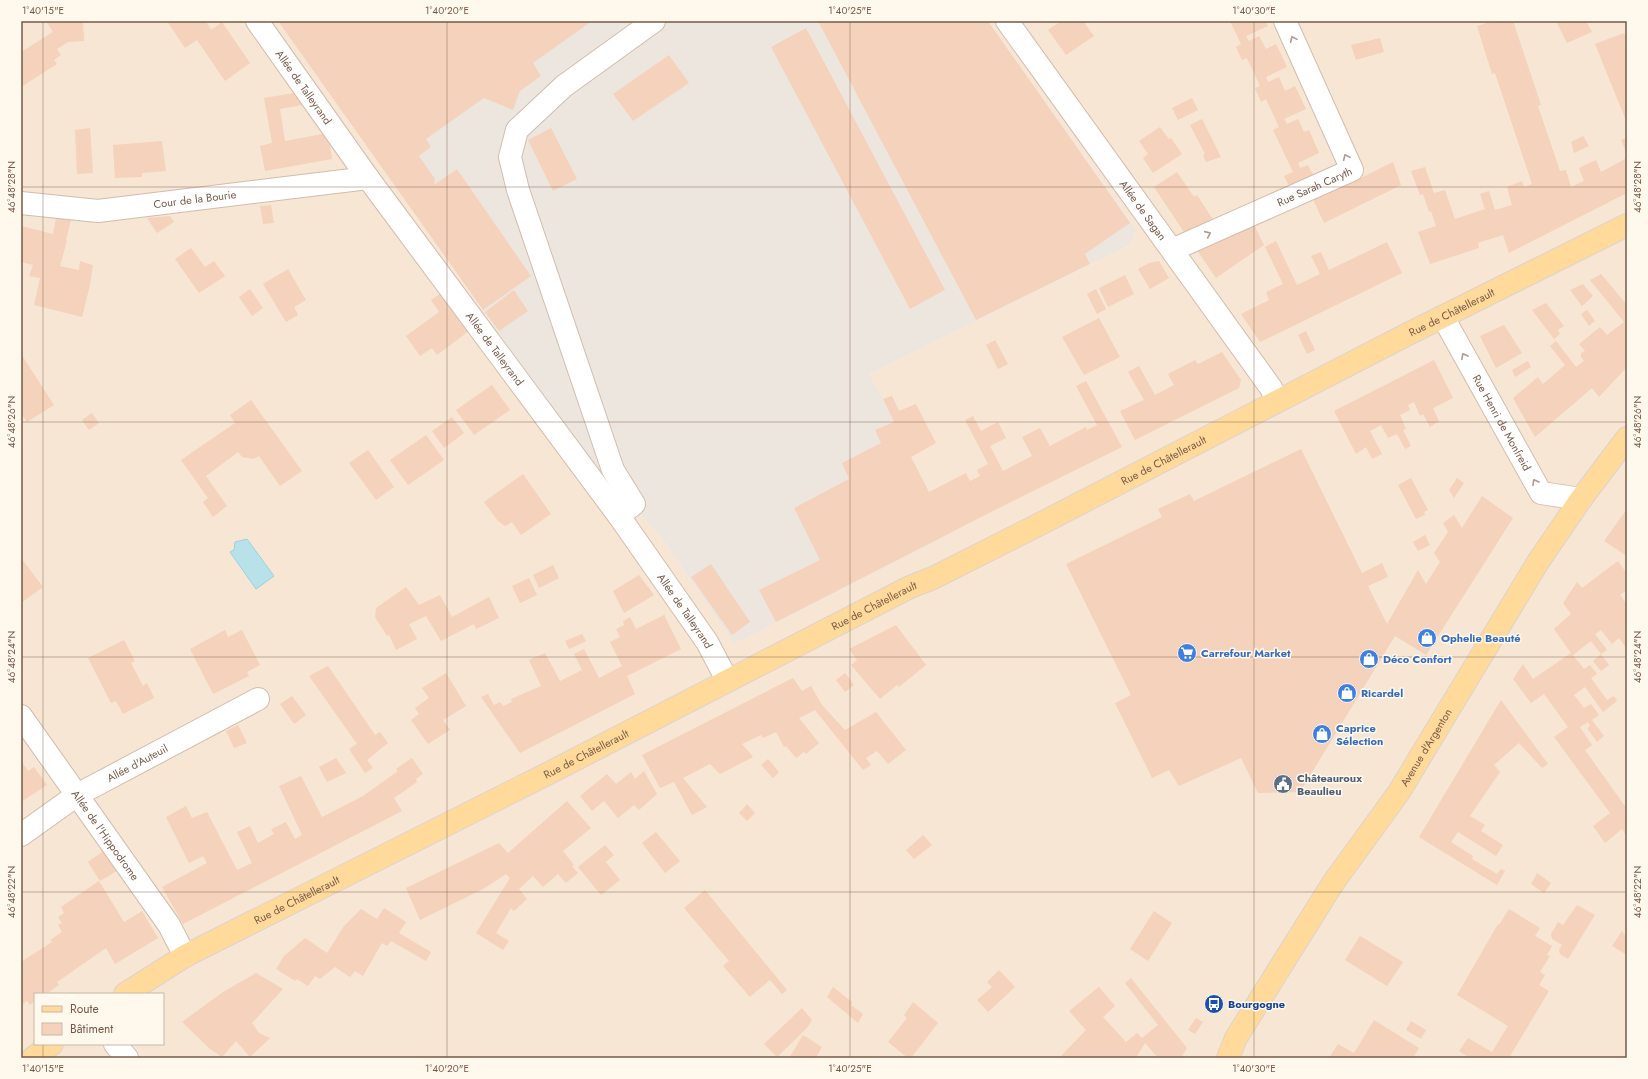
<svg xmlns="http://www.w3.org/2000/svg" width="1648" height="1079" font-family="Jost,sans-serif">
  <rect width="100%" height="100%" fill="#fef4e5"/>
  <path fill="#f6e6d3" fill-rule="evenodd" d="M21,21h257l322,455 57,55 77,113 42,-22 135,-165 -41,-83 260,-129 6,-16 -148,-208h639v1037h-1606zM35,994h128v50h-128z"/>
  <path fill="#ede6df" d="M278,21h710l148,208 -6,16 -260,129 80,160 -216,110 -77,-113 -57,-55z"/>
  <path fill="#b8e1e9" stroke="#9dd1db" d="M247,539l27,37 -18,13 -26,-37 4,-2 1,-8z"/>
  <path fill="#f5d2bb" d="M46,21h37l1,20 -16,1 -11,7 4,6 -7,5 3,4 -36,23v-35l32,-20z
    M167,21h39l5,9 11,-8 28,41 -25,18 -28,-41 -12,8z
    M278,21h314l-59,42 8,13 -21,15 -7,19 -29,-12 -58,41 5,8 -12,9 16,23 -1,6 23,-16 74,107 -48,34z
    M818,21h170l142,202 -45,31 5,10 -114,56z
    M1061,21h22l11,15 -28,19 -18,-25z
    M1230,21h35l3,5 -22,10 3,5 10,-5 7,13 10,-5 11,23 -21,10 2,5 11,-5 6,14 10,-5 11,23 -22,10 3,5 11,-5 6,13 5,-2 10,23 -21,10 2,5 8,-3 6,12 -24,11 -6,-12 9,-4 -20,-42 6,-3 -13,-28 -5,3 -6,-14 5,-2 -13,-28 -5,2 -6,-13 5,-3z
    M1493,21h20l28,84 -3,1 22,65 6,-1 5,17 13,-6 -5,-13 17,-8 5,12 26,-14v35l-118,60 -6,-18 -25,8 1,5 -49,16 -12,-32 18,-6 -5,-15 -2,1 -6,-18 -3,1 -9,-24 14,-4 9,26 11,-3 10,29 30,-10 -5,-15 9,-3 6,19 17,-5 -5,-18 15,-6 2,6 8,-3 -37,-111 -3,1 -15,-48z
    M1556,21h30l6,11 -25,11z
    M806,28l139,262 -35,19 -139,-262z
    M1624,33l3,7v83l-32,-79z
    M1380,38l4,14 -28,8 -5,-15z
    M669,55l20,28 -56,38 -20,-27z
    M300,92l8,12 -28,5 5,32 43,-8 4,26 -67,12 -5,-25 12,-3 -8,-45z
    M1192,98l6,12 -20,10 -6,-12z
    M1202,119l19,38 -15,5 -3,-7 2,-1 -15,-29z
    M1160,127l9,12 2,-1 11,16 -29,19 -10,-15 5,-4 -9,-13z
    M90,128l3,45 -16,1 -2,-44z
    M551,128l26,51 -24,12 -25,-51z
    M1583,136l6,10 -15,7 -3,-11z
    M1627,138v16l-6,-14z
    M162,141l4,30 -24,2v4l-27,1 -2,-33z
    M1393,162l8,23 -77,38 -13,-28 49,-20 1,3z
    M1177,172l17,25 3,-2 19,29 -28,14 -34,-51z
    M271,205l3,18 -11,1 -3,-18z
    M170,216l4,6 -17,11 -10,-15z
    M56,218l15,2 -5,20h1l-7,26 19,4 1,-9 13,4 -3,20 -8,32 -48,-12 6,-27 -11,-2 4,-11 -12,-3v-36l32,8z
    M1253,223l11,22 -48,33 -19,-28z
    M1276,241l21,44 23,-11 -9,-18 10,-4 8,18 58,-28 15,31 -142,69 -19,-28 28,-14 -3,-8 17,-8 -18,-37z
    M191,248l14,19 9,-6 11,15 -26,17 -24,-34z
    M1159,261l10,17 -19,11 -12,-20 11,-6z
    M288,269l18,31 -12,7 4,8 -12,7 -23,-38z
    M1601,274l26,31v62l-28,30 -7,-9 -57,49 -22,-39 25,-21 5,7 22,-19 -15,-19 6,-5 20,26 8,-6 -3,-4v-4l4,-2 -6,-7 21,-17 7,8 17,-13 -34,-42z
    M1125,275l9,19 -26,13 -9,-19z
    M1583,284l10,12 -11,10 -12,-16z
    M250,289l13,19 -11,8 -13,-19z
    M1096,289l10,20 -9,5 -10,-20z
    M514,290l14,21 -29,20 -14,-19z
    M443,292l26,39 -32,24 -5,-7 -12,8 -14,-20 33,-24 -8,-12z
    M1546,303l18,23 -6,4 2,4 -6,5 -22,-29z
    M1587,310l8,11 -6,5 -8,-12z
    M1099,318l21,39 -36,18 -22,-38z
    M1504,325l18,28 -26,15 -16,-32z
    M1306,331l9,19 -8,4 -9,-19z
    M995,340l13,24 -10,5 -12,-24z
    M1222,352l19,28 -2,8 -104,52 -15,-29 24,-11 -16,-28 11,-6 16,29 19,-10 -6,-11 27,-14 3,4z
    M21,354l33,51 -27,17 -6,-9z
    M1434,360l19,38 -20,10 6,13 -9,6 -7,-13 -3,2 -6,-14 -6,3 2,5 -10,5 6,14 -3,1 8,16 -6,3 -8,-15 -9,4 -7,-13 -11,6 12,23 -10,5 -6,-12 -10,7 -22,-43z
    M1528,361l3,6 -16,10 -3,-7z
    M1086,381l36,66 -135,67 -211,108 -17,-32 61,-30 -26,-52 55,-29 -7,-16 39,-20 -6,-13 19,-8 -11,-23 9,-3 7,15 17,-7 7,14 13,25 -25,14 18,35 37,-19 4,8 10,-5 -3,-6 11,-6 -23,-44 8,-4 8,15 17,-9 8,16 -16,8 13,25 29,-15 -10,-19 18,-9 10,18 36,-19 1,3 10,-5 -21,-39z
    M492,385l18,25 -36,25 -18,-25z
    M251,400l51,71 -22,15 -21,-30 -5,3 -12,-2 -4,-5 -32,24 21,30 -14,11 -10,-15 5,-4 -27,-38 54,-37 -5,-8z
    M92,413l7,10 -10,7 -7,-10z
    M452,417l12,16 -20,15 -12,-17z
    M426,435l18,25 -36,25 -18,-25z
    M1301,449l61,124 20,-10 6,14 -20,9 19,38 31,-54 8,14 14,-22 -6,-9 14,-21 -5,-9 11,-8 8,13 20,-32 31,22 -87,137 -31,-19 -95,156 -42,1 -17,-35 -62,28 -10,-16 -17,8 -37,-75 16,-8 -65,-131 96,-47 -4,-8 32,-15 4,7z
    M368,450l26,37 -18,13 -27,-37z
    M523,474l28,40 -30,21 -9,-13 -7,4 -7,-5 -14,-19z
    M1411,478l17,32 -4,2 1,3 -9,4 -18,-34z
    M1457,478l7,5 -10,15 -5,-8z
    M1627,509v47l-23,-15z
    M1425,535l5,10 -12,6 -5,-9z
    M21,558l22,29 -22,16z
    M1618,561l7,10 2,-2v21l-7,5 7,9v45l-8,-11 -7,6 -11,-14 -6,4 12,16 -6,4 -10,-13 -18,14 11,14 6,-4 7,9 -6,4 16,22 7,-4 3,5 -14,11 -18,-25 -11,8 10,13 7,-4 8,11 -7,5 12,16 -7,6 -10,-14 3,-2 -2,-4 -8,5 12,18 -7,5 42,59v28l-5,-8 -17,14 -12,-17 17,-13 -56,-76 14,-10 -24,-33 -13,9 -18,-24 10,-15 10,15 38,-26 -17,-24 17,-15 -8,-11 14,-21 5,6z
    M711,564l39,58 -18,13 -41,-58z
    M553,565l6,13 -20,10 -6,-13z
    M639,575l15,20 -30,18 -11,-22z
    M529,578l8,17 -17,8 -8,-17z
    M406,587l13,18 21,-10 12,22 37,-20 10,21 -23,11 -2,-5 -33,17 -15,-25 -17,8 8,15 -21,11 -7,-15 -2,1 -12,-19 1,-9z
    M664,615l17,34 -54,27 8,18 -115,59 -39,-56 7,-3 6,11 6,-3 3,4 9,-4 -1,-3 30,-13 -12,-26 16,-7 15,28 22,-11 -8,-16 10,-5 15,29 23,-12 -12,-24 10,-5 -4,-8 8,-4 -1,-4 7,-4 6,12z
    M896,625l30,40 -27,22 -2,-2 -17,14 -29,-34 6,-5 -8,-11z
    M225,630l3,7 14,-7 18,35 -13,7 2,4 -36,18 -23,-45z
    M582,634l4,7 -17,8 -4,-8z
    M124,640l11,21 -4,2 12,23 4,-3 7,15 -31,16 -7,-13 -5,2 -23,-45z
    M1601,654l8,11 -8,6 -8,-10z
    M328,666l47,69 5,-3 8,11 -21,17 6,8 -8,5 -16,-24 8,-5 -48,-68z
    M446,673l20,33 -23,14 7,10 -22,14 -17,-24 8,-6 -4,-6 14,-10 -7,-10z
    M845,673l9,12 -9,7 -9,-12z
    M793,678l9,13 9,-5 11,19 23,25 31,-18 30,38 -18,14 -11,-13 -11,7 5,7 -8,5 -48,-60 -16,8 20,25 -13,11 -2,-2 -8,6 -10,-12 -2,1 -8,-15 -13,6 -2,-3 -19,9 11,13 -33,17 -10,-10 -27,14 24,29 -15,8 -18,-33 -14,6 -18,-33z
    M292,696l14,19 -12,9 -14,-20z
    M1501,700l47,64 -6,4 -23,-25 -25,22 6,7 -30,44 15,9 -4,6 22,14 -7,11 -38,-24 -7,10 22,14 -1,3 25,15 4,-5 4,2 -8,14 -78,-48z
    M238,725l9,18 -13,5 -8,-17z
    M336,758l10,15 -19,9 -8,-15z
    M412,758l11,16 -7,5 1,3 -23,16 8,13 -219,113 -21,-37 45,-24 -4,-7 -14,7 -23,-46 20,-11 6,12 15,-6 30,58 15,-7 -15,-31 13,-6 8,17 16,-9 -3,-5 15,-7 9,17 7,-4 -23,-49 22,-10 21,41 41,-21 35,-25 -2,-2z
    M768,759l11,13 -6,6 -12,-13z
    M21,761l7,10 6,-4 13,18 -26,17z
    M644,771l13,23 -18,16 -5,-5 -16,13 -14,-17 -12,10 -12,-15 27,-22 9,10 15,-12 4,7z
    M567,801l24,27 -28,23 11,14 -2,1 6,7 -12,10 -8,-9 -15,13 -10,-11 -14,13 8,10 -13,12 -3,-3 -15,25 13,8 -6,9 -27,-17 34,-55 -4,-4 -23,15 -63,31 -14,-32 93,-45 9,10z
    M747,804l8,9 -8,8 -8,-8z
    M656,832l24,29 -15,12 -23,-30z
    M923,835l9,10 -18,14 -8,-9z
    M605,845l9,10 -8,7 14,18 -19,15 -23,-28z
    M103,851l14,20 -17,10 -12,-19z
    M1537,873l14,10 -7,10 -13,-9z
    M99,881l25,41 18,-11 16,27 -43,26 -9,-16 -49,34 2,3 -13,9h-11v7l-5,4 -3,-4 -6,4v-43l31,-20 -2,-2 12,-8 -4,-7 4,-2 -4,-6 6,-4 -3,-6z
    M705,890l82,100 -5,4 -12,-14 -20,17 -27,-31 6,-5 -45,-53z
    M1577,905l18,10 -27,44 -8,-5 -1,-4 3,-5 -10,-6 -1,-5 7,-12 5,3z
    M384,908l22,14 -7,11 32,19 -5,9 -35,-20 -4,5 -5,-3 -19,33 -8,-5 -5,6 -15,-10 -15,12 -5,-3 -7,10 -11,-7 -2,2 -19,-12 8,-13 21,-18 22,15 17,-27 17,-17 16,10z
    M1509,909l31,19 -5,8 17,10 -5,9 3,1 -10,16 5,3 -6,10 10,6 -40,67h-39l-11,-7 9,-13 24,14 16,-26 -51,-31 41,-71 1,1z
    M1154,911l18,12 -24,38 -18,-12z
    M1622,931l5,7v17l-15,-9z
    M1360,936l43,26 -16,24 -42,-26z
    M999,970l16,17 -27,25 -11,-12 15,-13 -5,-5z
    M256,973l27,16 -31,34 7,10 11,5 -20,19 -14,-16 -14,16 -12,-8 -28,-27 41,-30z
    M1131,978l56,70 -6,10h-23l-13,-15 -9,15h-74l-2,-1 26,-27 -17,-19 30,-24 16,19 -12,11 23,25 11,-9 5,5 16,-13 -33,-42z
    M833,987l19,15 -1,3 12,9 -5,9 -31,-26z
    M913,1002l25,21 -27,35h-3l-20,-16 19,-24 -3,-3z
    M802,1008l10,12 -5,8 -30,29 -13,-13z
    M1196,1018l7,4 -8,12 -7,-4z
    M1374,1020l45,28 -6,10h-84l9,-14 16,9z
    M1411,1021l15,9 -5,9 -15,-9z
    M803,1035l19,12 -6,11h-27z"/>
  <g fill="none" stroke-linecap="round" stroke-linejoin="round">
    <g stroke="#d2bdac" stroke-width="24">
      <g id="minor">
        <path id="s1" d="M257,21l111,157 251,338 88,126 20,38"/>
        <path id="s2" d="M1007,21l264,367 6,13"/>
        <path id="s3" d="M21,203l77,8 270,-33"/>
        <path id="s4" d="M1172,250l180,-80 -67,-149"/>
        <path id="s5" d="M1443,317l98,176 40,6"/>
        <path d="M619,516l15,-12 -21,-34 -95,-280 -8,-33 7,-27 47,-44 90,-65"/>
        <path id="s6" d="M21,716l148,209 16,31"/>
        <path id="s7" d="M21,835l56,-40 181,-96"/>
        <path d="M115,1044l12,14"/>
      </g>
    </g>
    <g stroke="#dcd4cf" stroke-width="24">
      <g id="major">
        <path id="s8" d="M125,994l60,-38 366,-184 359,-185 23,-9 105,-53 370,-191 219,-109"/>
        <path d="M33,1058l19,-14"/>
        <path id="s9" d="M1228,1058l8,-20 97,-155 66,-91 139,-230 43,-63 46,-61"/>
      </g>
    </g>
    <use href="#minor" stroke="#fff" stroke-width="22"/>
    <use href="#major" stroke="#ffda9a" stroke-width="22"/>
  </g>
  <defs><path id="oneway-chevron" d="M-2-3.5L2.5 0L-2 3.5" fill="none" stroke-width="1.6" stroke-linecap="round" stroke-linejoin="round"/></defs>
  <g stroke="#ae9b91">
    <use href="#oneway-chevron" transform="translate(1293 39) rotate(-114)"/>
    <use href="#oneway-chevron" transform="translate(1346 157) rotate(-114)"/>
    <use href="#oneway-chevron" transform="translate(1208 234) rotate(-24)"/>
    <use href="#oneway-chevron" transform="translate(1464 356) rotate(-119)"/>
    <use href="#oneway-chevron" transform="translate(1535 482) rotate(-119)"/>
  </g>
  <path fill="none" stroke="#785948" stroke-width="1" stroke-opacity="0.45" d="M43,21v973M447,21v1037M850,21v1037M1254,21v1037M21,187h1606M21,422h1606M21,657h1606M21,892h1606M43,1044v14"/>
  <defs>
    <g id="shop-disc" transform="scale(1)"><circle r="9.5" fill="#3f7fe0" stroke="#fff8ec"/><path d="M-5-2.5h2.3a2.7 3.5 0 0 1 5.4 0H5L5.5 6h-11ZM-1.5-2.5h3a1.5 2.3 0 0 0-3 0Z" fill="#fff"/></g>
    <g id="supermarket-disc" transform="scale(1)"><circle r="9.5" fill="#3f7fe0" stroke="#fff8ec"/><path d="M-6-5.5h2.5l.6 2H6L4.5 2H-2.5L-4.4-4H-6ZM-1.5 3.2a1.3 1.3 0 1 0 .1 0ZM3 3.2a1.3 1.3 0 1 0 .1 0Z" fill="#fff"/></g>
    <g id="civic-disc" transform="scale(1)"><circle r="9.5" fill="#5c6f8a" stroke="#fff8ec"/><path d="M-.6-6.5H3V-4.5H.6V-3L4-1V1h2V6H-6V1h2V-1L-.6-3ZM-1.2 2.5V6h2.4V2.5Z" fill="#fff"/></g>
    <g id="bus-disc" transform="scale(1)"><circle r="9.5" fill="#1a4fb4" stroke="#fff8ec"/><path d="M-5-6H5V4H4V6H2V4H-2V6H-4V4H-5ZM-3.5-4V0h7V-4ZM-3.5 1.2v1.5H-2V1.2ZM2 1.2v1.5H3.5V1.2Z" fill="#fff"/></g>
  </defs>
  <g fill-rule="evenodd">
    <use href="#shop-disc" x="1427" y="638"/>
    <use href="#supermarket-disc" x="1187" y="653"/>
    <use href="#shop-disc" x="1369" y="659"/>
    <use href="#shop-disc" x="1347" y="693"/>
    <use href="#shop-disc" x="1322" y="734"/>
    <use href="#civic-disc" x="1283" y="784"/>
    <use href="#bus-disc" x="1214" y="1004"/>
  </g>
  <g text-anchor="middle" stroke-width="3" stroke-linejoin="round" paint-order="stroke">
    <g font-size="11" fill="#785948" stroke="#fff8ec">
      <text dy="4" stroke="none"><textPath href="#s1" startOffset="81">Allée de Talleyrand</textPath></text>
      <text dy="4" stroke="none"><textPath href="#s4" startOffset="156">Rue Sarah Caryth</textPath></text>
      <text dy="4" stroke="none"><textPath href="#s3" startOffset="175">Cour de la Bourie</textPath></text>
      <text dy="4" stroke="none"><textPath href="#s2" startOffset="233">Allée de Sagan</textPath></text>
      <text dy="4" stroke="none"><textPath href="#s8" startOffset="1492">Rue de Châtellerault</textPath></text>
      <text dy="4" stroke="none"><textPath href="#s1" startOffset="405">Allée de Talleyrand</textPath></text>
      <text dy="4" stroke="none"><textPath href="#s5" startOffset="121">Rue Henri de Monfreid</textPath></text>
      <text dy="4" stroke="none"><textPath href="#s8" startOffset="1168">Rue de Châtellerault</textPath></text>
      <text dy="4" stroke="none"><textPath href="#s8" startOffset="844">Rue de Châtellerault</textPath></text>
      <text dy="4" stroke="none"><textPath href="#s1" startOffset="729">Allée de Talleyrand</textPath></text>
      <text dy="4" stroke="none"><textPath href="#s9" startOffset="369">Avenue d'Argenton</textPath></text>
      <text dy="4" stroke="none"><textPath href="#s8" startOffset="520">Rue de Châtellerault</textPath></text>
      <text dy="4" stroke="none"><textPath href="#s7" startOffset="137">Allée d'Auteuil</textPath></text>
      <text dy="4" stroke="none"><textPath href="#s6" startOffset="146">Allée de l'Hippodrome</textPath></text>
      <text dy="4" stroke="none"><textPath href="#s8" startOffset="196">Rue de Châtellerault</textPath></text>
    </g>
    <g font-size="11" font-weight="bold" fill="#366cbe" stroke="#fff8ec" text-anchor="start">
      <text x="1441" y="642">Ophelie Beauté</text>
      <text x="1201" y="657">Carrefour Market</text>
      <text x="1383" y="663">Déco Confort</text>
      <text x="1361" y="697">Ricardel</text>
      <text x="1336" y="732">Caprice<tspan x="1336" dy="13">Sélection</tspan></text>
    </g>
    <g font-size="11" font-weight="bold" fill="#4e5e75" stroke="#fff8ec" text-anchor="start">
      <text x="1297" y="782">Châteauroux<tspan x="1297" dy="13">Beaulieu</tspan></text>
    </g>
    <g font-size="11" font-weight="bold" fill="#164399" stroke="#fff8ec" text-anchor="start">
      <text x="1228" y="1008">Bourgogne</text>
    </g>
  </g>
  <rect width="1648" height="1079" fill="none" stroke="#fff8ec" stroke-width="44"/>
  <rect x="34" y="993" width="130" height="52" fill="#fff8ec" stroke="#c9b8aa"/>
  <rect x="42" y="1006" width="20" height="6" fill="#ffda9a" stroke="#c9b8aa"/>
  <text x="70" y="1013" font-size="12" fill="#785948">Route</text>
  <rect x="42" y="1023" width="20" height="12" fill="#f5d2bb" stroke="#c9b8aa"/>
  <text x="70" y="1033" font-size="12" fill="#785948">Bâtiment</text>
  <rect x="22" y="22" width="1604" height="1035" fill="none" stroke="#785948" stroke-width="1.5"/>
  <g font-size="10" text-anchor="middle" fill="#785948">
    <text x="43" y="14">1°40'15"E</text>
    <text x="447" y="14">1°40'20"E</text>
    <text x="850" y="14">1°40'25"E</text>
    <text x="1254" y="14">1°40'30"E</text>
    <text transform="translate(11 187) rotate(-90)" y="4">46°48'28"N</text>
    <text transform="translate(1637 187) rotate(-90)" y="4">46°48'28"N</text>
    <text transform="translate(11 422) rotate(-90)" y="4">46°48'26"N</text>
    <text transform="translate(1637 422) rotate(-90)" y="4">46°48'26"N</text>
    <text transform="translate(11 657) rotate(-90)" y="4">46°48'24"N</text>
    <text transform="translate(1637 657) rotate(-90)" y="4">46°48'24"N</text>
    <text transform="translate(11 892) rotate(-90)" y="4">46°48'22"N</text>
    <text transform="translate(1637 892) rotate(-90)" y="4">46°48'22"N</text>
    <text x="43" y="1072">1°40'15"E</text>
    <text x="447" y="1072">1°40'20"E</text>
    <text x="850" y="1072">1°40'25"E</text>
    <text x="1254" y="1072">1°40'30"E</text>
  </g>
</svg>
